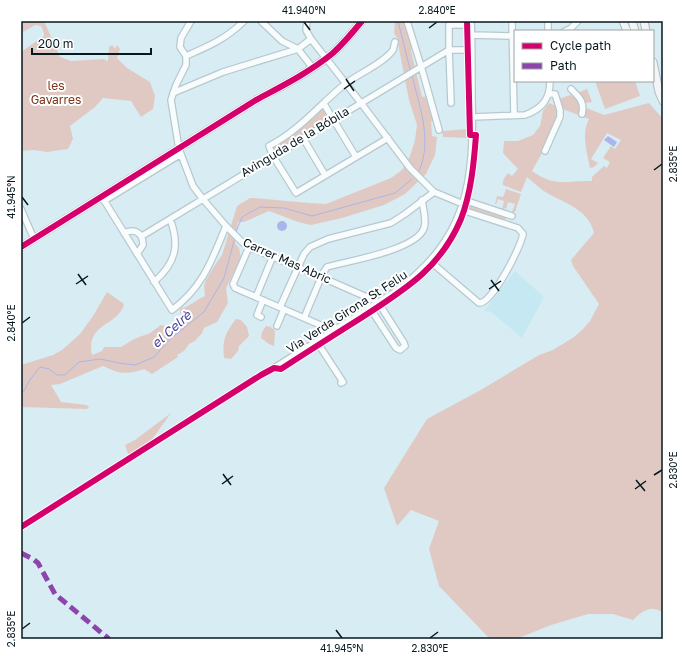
<svg xmlns="http://www.w3.org/2000/svg" width="684" height="660" font-family="'Golos Text',sans-serif">
  <rect width="100%" height="100%" fill="#d8ecf3"/>
  <path fill="#c6e8f3" d="M515,271l29,26 -22,41 -31,-26 -7,-1z"/>
  <path fill="#e0c9c2" fill-rule="evenodd" d="M21,21h23l16,36 11,4 32,-2 5,2 1,-14 3,-2 3,4 2,-4 3,4 -3,9 10,10 23,14 5,14 -2,13 -12,8 -10,-16 -28,-3 -8,9 -25,19 3,13 -5,10 -21,3 -13,-2 -13,1v-99l23,-16v-3l-3,-7 -6,-1 -10,6 -4,1v-5l2,-2 -2,-1z
    M395,21h10l8,21 -2,9 11,46 6,-1 6,25h-3l1,15 5,1 -2,18 -9,19 -21,20 -21,11 -42,13 -31,7 -13,-3 -26,-10 -3,-1 -25,11h-6l-3,21 4,5 2,10 -15,30 2,15 -11,19 -13,6 -2,5 -7,8 -6,3 -5,7 -7,4 1,2 -26,17 -8,-5c-18,6 -24,5 -41,-3l-43,18 -9,1 10,17 26,3 2,3 -3,1 -65,-2v-42l32,-10 9,-5 18,-16 13,-18 14,-24 17,12c-5,22 -39,19 -32,51l10,-4 2,-4h17l13,-8 16,-6 11,-8 16,5 7,-6 3,-5 -7,-6v-4c9,-2 16,-9 25,-13l-1,-10 2,-6 7,-12 9,-13 15,-49 13,-8h4l55,5 17,1 65,-26 11,-8 8,-14 5,-16 2,-15 -8,-25 -12,-62 -3,-5z
    M595,81h40l5,15 -35,13z
    M587,89l5,13 -6,1 -9,-10z
    M570,95l6,2 8,10 20,8 45,-12 14,16v494c-11,-9 -21,-2 -30,7l-20,-6h-25l-37,11 -35,14h-26l-51,-53 -10,-37 10,-28 -28,-11 -14,16 -13,-38 43,-69 52,-28 60,-36 14,-5 21,-13 9,-8 7,-8 9,-17 -26,-38 -2,-6 23,-27c-5,-23 -29,-30 -47,-40 -7,-4 -13,-10 -20,-16l-6,15 -18,-7c-1,-5 2,-8 5,-12l4,3 6,-7 -15,-16 1,-12h14l15,-6 7,-9 3,-15 6,-8 5,2h4l-1,-5zM560,108l29,11c-8,15 -2,33 1,49l4,-1 4,-4 -7,-4 16,-26 14,7 -6,9 -4,-3 -8,12 7,4 -3,6 -3,-2 -12,11v4c-26,-1 -36,7 -60,-10l10,-18 3,-2z
    M322,107l8,12 -56,34 -2,-6 24,-16z
    M468,129v9l-25,-1 -1,-6z
    M506,189l15,5 -6,18h-3l3,-8 -7,-2 -2,7 -2,-1 -1,2h-1l2,-9 -6,-2 -2,5h-1l2,-8 6,1z
    M468,203l39,12 -2,6 -39,-12z
    M236,319l5,1 6,7 2,9 -10,10 -1,5 -7,8 -7,-1c-2,-17 1,-25 12,-39z
    M266,326l5,1 4,4 -1,15 -5,-2 -8,-6 1,-6z
    M171,413l-23,32 -19,12 -4,-12 10,-5z"/>
  <path fill="#abb5eb" d="M608,136l9,6 -3,5 -10,-7z
    M277 226a5 5 0 1 1 10 0a5 5 0 1 1-10 0Z"/>
  <g fill="none" stroke-linecap="round" stroke-linejoin="round">
    <path stroke="#abb5eb" stroke-width="1" d="M398,21l12,48
      M412,75c7,31 21,65 7,96
      M236,232l6,-15 18,-10 24,1 28,8 83,-23 17,-14
      M21,391h3l5,-10 11,-14 9,2 8,6h8l14,-13 21,-3 19,4 16,2 19,-8 15,-17 35,-28 20,-34 10,-37"/>
    <g stroke="#b7c9cf" stroke-width="8">
      <path id="minor" d="M191,21l-10,17 -1,9 6,9v9l-10,20 -5,15 8,49 14,37 9,12 24,28 16,16 7,5 72,30 57,25 26,41 1,3 -5,4 -4,-2 -26,-40
        M261,21l21,20 16,8 14,18
        M307,21l-1,9 5,9 50,64 49,65 24,24 29,12
        M407,21l14,45 18,64
        M512,21l2,93
        M548,21v10
        M449,25v25h22
        M449,25h22
        M565,31l5,-2 8,-8
        M471,35l44,1
        M186,56c23,-10 40,-17 58,-35
        M571,89c8,8 14,13 11,25
        M173,93l50,-21 75,-23 13,-10
        M324,104l32,53
        M473,117l52,-2c17,-6 25,-16 25,-34
        M303,138l22,37
        M388,138l-92,55 -23,-37 -4,-10c30,-15 50,-41 76,-62 13,-10 39,-21 48,-34 1,-2 1,-6 2,-8
        M545,151l15,-34v-7l-5,-16h-6
        M102,197l70,113c31,-23 40,-50 54,-84
        M464,200l48,16
        M104,201l77,-47
        M21,209l13,30
        M124,233c11,-5 19,0 19,12l-6,9
        M142,236l307,-186 2,53
        M249,247l-16,37 2,4 99,43
        M431,262l48,41c13,1 42,-56 44,-69l-5,-6 -56,-18
        M154,282c22,-19 26,-37 16,-63
        M256,297l17,-41
        M280,307l24,-53 6,-7 18,-8 63,-16 14,-9 29,-22
        M261,317l-4,-2 6,-15
        M304,318l19,-45 4,-6c21,-6 90,-17 97,-39 3,-8 -1,-19 -2,-28
        M277,326l7,-17
        M317,342l26,40 -2,1
        M274,368l119,-75c75,-54 81,-109 79,-196 0,-25 0,-51 -1,-76"/>
    </g>
    <g stroke="#b5b9c1" stroke-width="9">
      <path id="major" d="M623,21l4,10
        M632,21l3,10
        M644,21l2,10
        M653,62l6,30 4,9
        M21,247l235,-147c26,-14 54,-28 77,-47 11,-10 20,-21 29,-32"/>
    </g>
    <use href="#minor" stroke="#f9fcfd" stroke-width="5.5"/>
    <use href="#major" stroke="#f3f4f6" stroke-width="7"/>
    <path stroke="#8e44ad" stroke-width="5" stroke-dasharray="10 5" stroke-linecap="butt" d="M21,553l12,6 5,4 17,31 54,45"/>
    <g stroke="#fff" stroke-width="8">
      <path id="cycleway" d="M21,247l235,-147c26,-14 54,-28 77,-47 11,-10 20,-21 29,-32
        M21,527l240,-152 13,-7 7,1c26,-17 53,-34 80,-51 43,-28 79,-49 100,-99 10,-26 13,-56 15,-84h-6l-3,-114"/>
    </g>
    <use href="#cycleway" stroke="#d6006c" stroke-width="6"/>
  </g>
  <path fill="none" stroke="#07191f" stroke-width="1.5" d="M304,22l6,8M429,28l8,-6M346,79l8,12M344,89l11,-8M654,170l8,-6M22,197l6,8M78,274l8,11M491,280l8,11M76,284l12,-8M489,289l12,-8M22,323l8,-6M223,474l8,11M654,475l8,-5M636,480l9,11M222,484l11,-8M635,489l11,-8M22,629l8,-6M336,630l6,8M430,638l8,-6"/>
  <g text-anchor="middle" stroke-width="4" stroke-linejoin="round" paint-order="stroke">
    <g font-size="12" fill="#7e3418" stroke="#fff">
      <text x="56" y="90">les<tspan x="56" dy="14">Gavarres</tspan></text>
    </g>
    <g font-size="12" fill="#07191f" stroke="#fff">
      <text transform="translate(295 142) rotate(-31)" y="4">Avinguda de la Bóbila</text>
      <text transform="translate(287 261) rotate(24)" y="4">Carrer Mas Abric</text>
      <text transform="translate(347 312) rotate(-33)" y="4">Via Verda Girona St Feliu</text>
    </g>
    <g font-size="13" font-style="italic" fill="#454299" stroke="#fff">
      <text transform="translate(171 329) rotate(-42)" y="5">el Celrè</text>
    </g>
  </g>
  <rect width="684" height="660" fill="none" stroke="#ffffff" stroke-width="44"/>
  <rect x="514" y="30" width="140" height="52" fill="#ffffff" stroke="#9ca3a5"/>
  <rect x="522" y="43" width="20" height="6" fill="#d6006c" stroke="#9ca3a5"/>
  <text x="550" y="50" font-size="12" fill="#07191f">Cycle path</text>
  <rect x="522" y="63" width="20" height="6" fill="#8e44ad" stroke="#9ca3a5"/>
  <text x="550" y="70" font-size="12" fill="#07191f">Path</text>
  <path d="M32 48v6h119v-6" fill="none" stroke="#07191f" stroke-width="2"/>
  <text x="38" y="48" font-size="12" fill="#07191f" stroke="#ffffff" stroke-width="3" paint-order="stroke">200 m</text>
  <rect x="22" y="22" width="640" height="616" fill="none" stroke="#07191f" stroke-width="1.5"/>
  <g font-size="10" text-anchor="middle" fill="#07191f">
    <text x="304" y="14">41.940°N</text>
    <text x="437" y="14">2.840°E</text>
    <text transform="translate(673 164) rotate(-90)" y="4">2.835°E</text>
    <text transform="translate(11 197) rotate(-90)" y="4">41.945°N</text>
    <text transform="translate(11 323) rotate(-90)" y="4">2.840°E</text>
    <text transform="translate(673 470) rotate(-90)" y="4">2.830°E</text>
    <text transform="translate(11 629) rotate(-90)" y="4">2.835°E</text>
    <text x="342" y="652">41.945°N</text>
    <text x="430" y="652">2.830°E</text>
  </g>
</svg>
